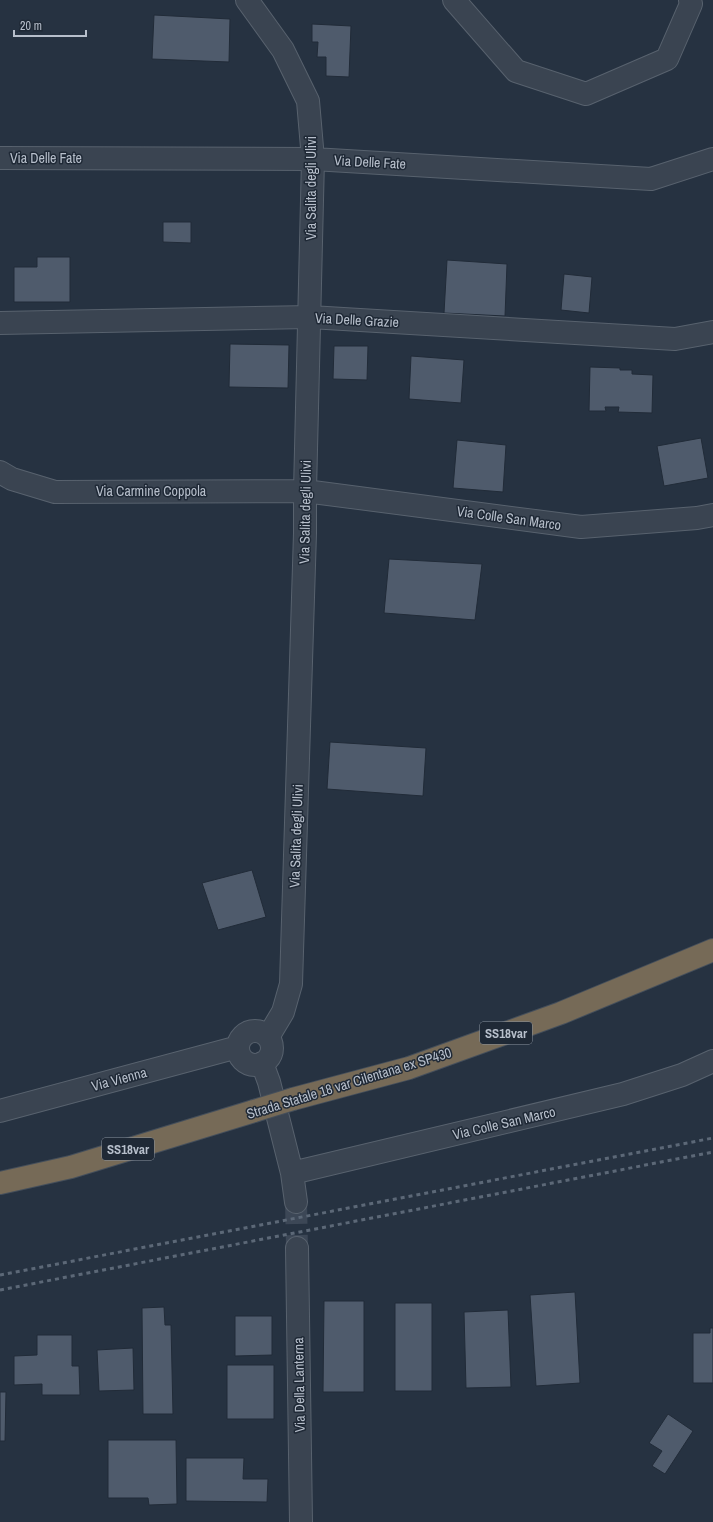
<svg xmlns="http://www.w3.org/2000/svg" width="713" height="1522" font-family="'Archivo Narrow',sans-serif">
  <rect width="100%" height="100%" fill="#263241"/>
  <path fill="#4f5b6c" stroke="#212b38" d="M154,15l76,4 -1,43 -77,-3z
    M312,24l39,2 -2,51 -23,-1v-19h-9l1,-15h-6z
    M163,222h28v21l-28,-1z
    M37,257h33v45h-56v-35h23z
    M447,260l60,4 -2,52 -61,-3z
    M564,274l28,3 -3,36 -28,-3z
    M230,344l59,1 -1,43 -59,-1z
    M334,346h34l-1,34 -34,-1z
    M411,356l53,4 -3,43 -52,-4z
    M590,367l30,1v2h12v4l21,1 -1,38 -34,-1 1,-5h-14l1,4h-17z
    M701,438l7,40 -44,8 -7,-40z
    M457,440l49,5 -3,47 -50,-4z
    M389,559l93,5 -7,56 -91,-7z
    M330,742l96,6 -3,48 -96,-7z
    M252,870l14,47 -48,13 -16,-47z
    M575,1292l5,91 -44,3 -6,-91z
    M324,1301h40v91h-41z
    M395,1303h37v88h-37z
    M164,1307l1,18h6l2,89h-30l-1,-106z
    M508,1310l3,77 -45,1 -2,-76z
    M235,1316h37v39l-37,1z
    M710,1328h3v55h-20v-50h17z
    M37,1335h35v31h7l1,29h-38v-11l-28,1v-29l23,-1z
    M133,1348l1,42 -35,1 -2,-41z
    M227,1365h47v54h-47z
    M0,1392h6l-1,49h-5z
    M668,1414l25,17 -28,43 -13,-8 10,-15 -13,-8z
    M108,1440h68l1,64 -28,1 -1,-7h-40z
    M186,1458h58l-1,21h25l-1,23 -81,-1z"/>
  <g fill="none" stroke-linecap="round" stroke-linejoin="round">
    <path stroke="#3c4756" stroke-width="22" stroke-dasharray="22 11" stroke-linecap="butt" d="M296,1202l1,46"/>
    <g stroke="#58626e" stroke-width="24">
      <path id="street" d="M247,0l36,50 25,51 5,58 -8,332v42l-14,451 -8,28 -15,25
        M454,0l62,71 70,23 81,-35 24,-55 -1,-4
        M0,158l313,1 338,20 62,-20
        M0,323l310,-6 365,22 38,-7
        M0,472l12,7 43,13 250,-1 276,36 116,-9 16,-3
        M238 1048a17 17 0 1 1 34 0a17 17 0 1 1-34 0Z
        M262,1063l7,19 23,91 4,29
        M0,1111l238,-64
        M292,1173l331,-79 59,-19 31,-14
        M297,1248l4,274"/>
    </g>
    <g stroke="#454f5b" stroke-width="24">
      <path id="highway" d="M293,1099l116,-31 152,-55 152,-63
        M0,1183l71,-16 183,-56"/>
    </g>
    <use href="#street" stroke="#3a4451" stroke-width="22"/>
    <use href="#highway" stroke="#766a57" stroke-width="22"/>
    <path stroke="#5c6877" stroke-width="3" stroke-dasharray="4 4" stroke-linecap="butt" d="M0,1275l713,-137
      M0,1290l713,-138"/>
    <g stroke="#454f5b" stroke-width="24" stroke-linecap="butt">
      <path id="highway-bridge" d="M254,1111l39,-12"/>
    </g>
    <use href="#highway-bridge" stroke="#766a57" stroke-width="22"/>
  </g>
  <g text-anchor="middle" stroke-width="3" stroke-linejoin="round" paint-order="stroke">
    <g fill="#1f2936" stroke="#89929e" stroke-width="1">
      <rect x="480" y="1022" width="52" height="22" rx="3"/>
      <rect x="102" y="1138" width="52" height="22" rx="3"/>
    </g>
    <g font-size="13" font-weight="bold" fill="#b7bfcb">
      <text x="506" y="1038">SS18var</text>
      <text x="128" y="1154">SS18var</text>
    </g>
    <g font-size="14" fill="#b7bfcb" stroke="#1f2936">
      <text x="46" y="163">Via Delle Fate</text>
      <text transform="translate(370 162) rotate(3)" y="5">Via Delle Fate</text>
      <text transform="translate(311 188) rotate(-90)" y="5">Via Salita degli Ulivi</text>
      <text transform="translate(357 320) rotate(3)" y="5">Via Delle Grazie</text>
      <text x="151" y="496">Via Carmine Coppola</text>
      <text transform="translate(305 512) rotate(-89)" y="5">Via Salita degli Ulivi</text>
      <text transform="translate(509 518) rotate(8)" y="5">Via Colle San Marco</text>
      <text transform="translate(296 836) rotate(-88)" y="5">Via Salita degli Ulivi</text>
      <text transform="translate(119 1079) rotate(-15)" y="5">Via Vienna</text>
      <text transform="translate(349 1083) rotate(-17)" y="5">Strada Statale 18 var Cilentana ex SP430</text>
      <text transform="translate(504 1123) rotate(-13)" y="5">Via Colle San Marco</text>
      <text transform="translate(299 1385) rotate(-91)" y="5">Via Della Lanterna</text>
    </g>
  </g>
  <path d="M14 30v6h72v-6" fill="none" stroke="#b7bfcb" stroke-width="2"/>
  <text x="20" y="30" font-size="12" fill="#b7bfcb" stroke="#1f2936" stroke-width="3" paint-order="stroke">20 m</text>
</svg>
